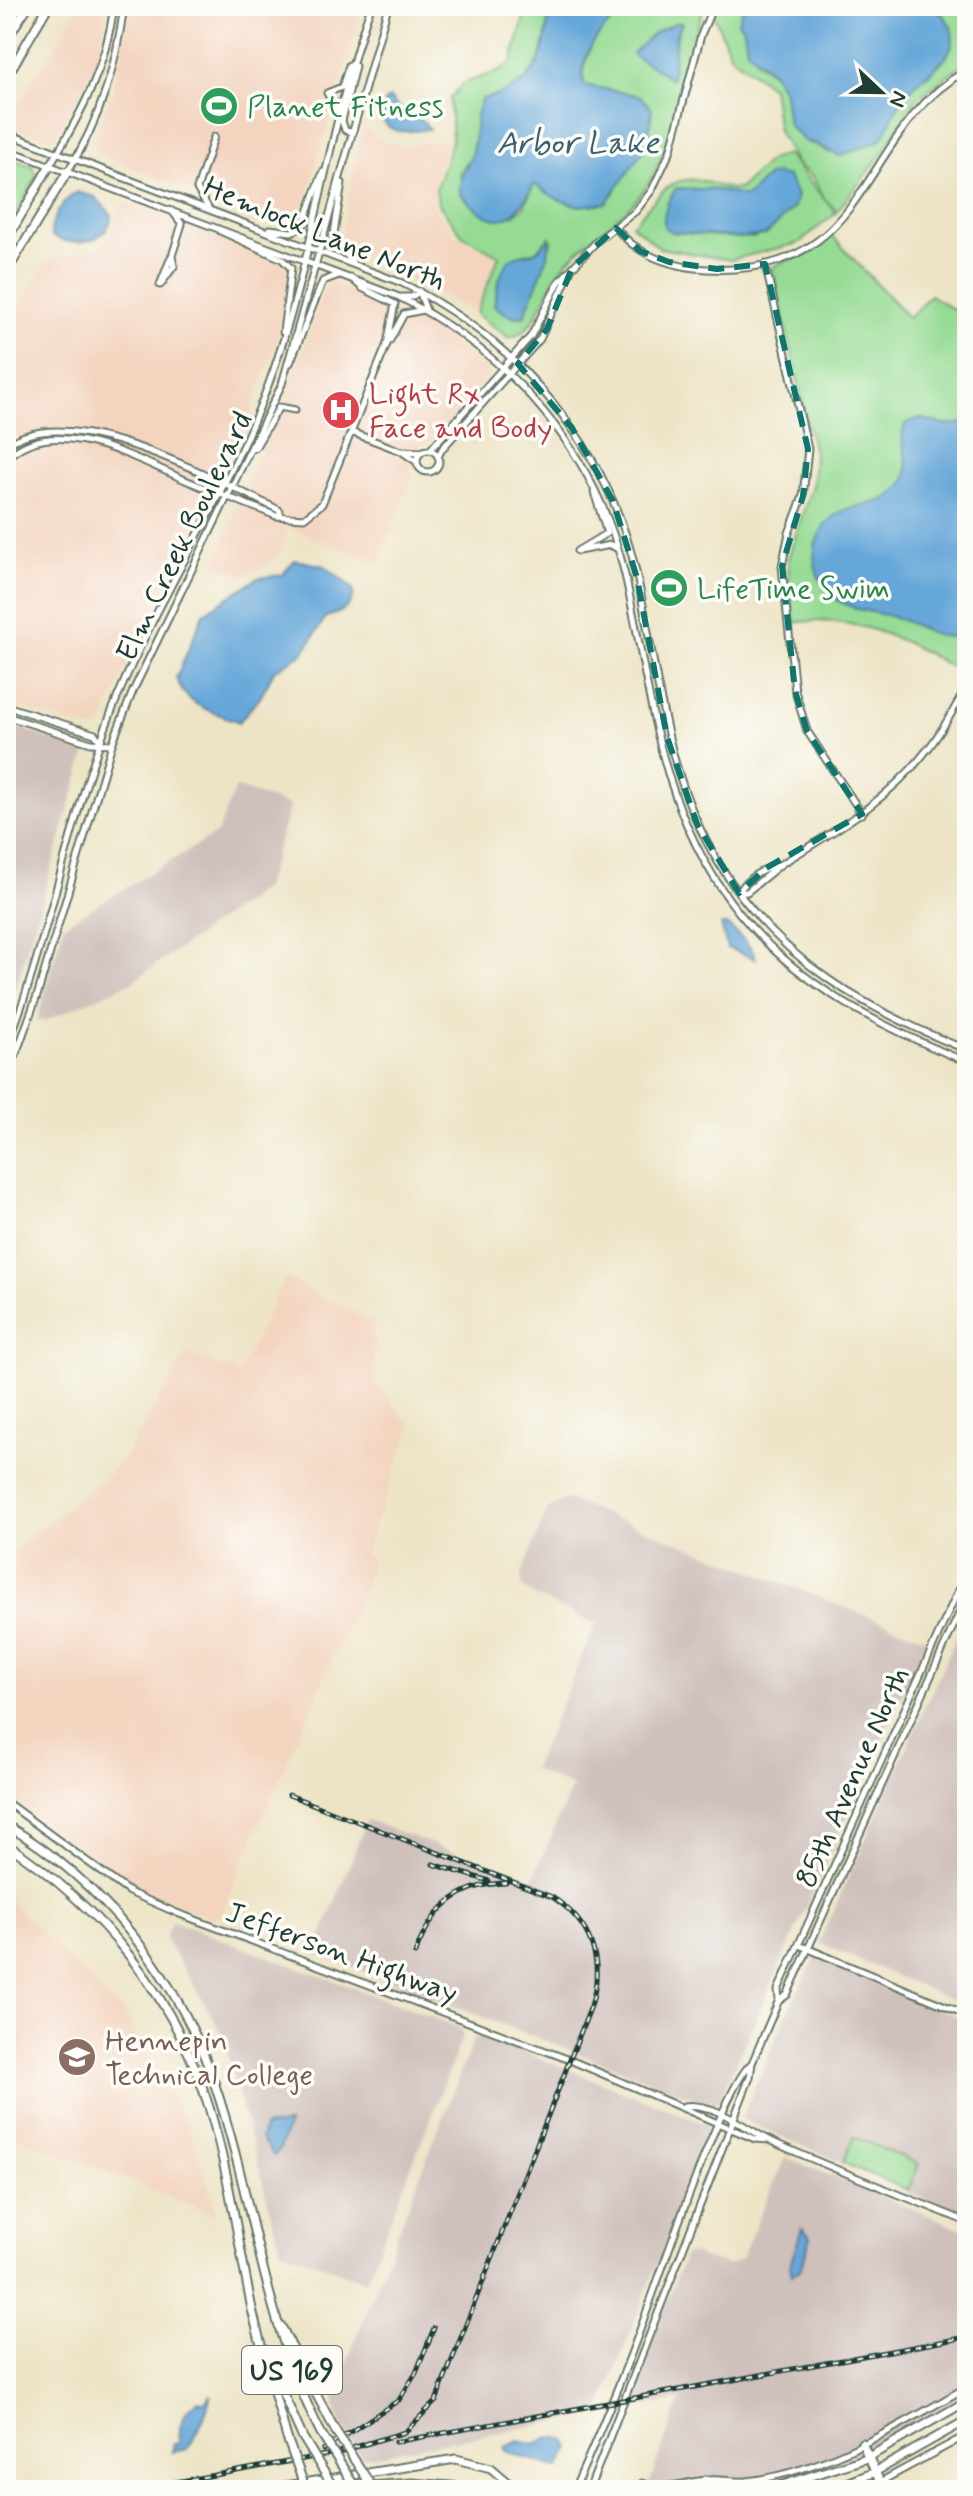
<svg xmlns="http://www.w3.org/2000/svg" width="973" height="2496" font-family="Mynerve,sans-serif">
  <rect width="100%" height="100%" fill="#fdfcf7"/>
  <filter id="ink" filterUnits="userSpaceOnUse"><feTurbulence type="fractalNoise" baseFrequency=".0125" numOctaves="2"/><feDisplacementMap in="SourceGraphic" scale="16" xChannelSelector="R" yChannelSelector="G"/><feConvolveMatrix kernelMatrix="1 2 1 2 8 2 1 2 1" color-interpolation-filters="sRGB"/></filter>
  <filter id="wash" filterUnits="userSpaceOnUse"><feTurbulence type="fractalNoise" baseFrequency=".006" numOctaves="4" result="noise"/><feDisplacementMap in="SourceGraphic" scale="32" xChannelSelector="R" yChannelSelector="G"/><feGaussianBlur stdDeviation="1.8" result="paint"/><feColorMatrix in="noise" values="0 0 0 0 0 0 0 0 0 0 0 0 0 0 0 0 0 1.4 0 .05"/><feComposite in="paint" operator="in"/></filter>
  <g filter="url(#wash)">
    <rect width="100%" height="100%" fill="#ede4c6"/>
    <path fill="#f3d4bf" d="M93,6l15,4 -9,48 -43,79 -4,3 -43,-15 8,-19 62,-99z
      M130,6h233l-65,219 -112,-35 -85,-36 -8,-14 22,-55z
      M363,126l16,13 22,7 47,-6 -14,43v23l22,30 43,22 -23,56 -136,-74z
      M123,201l162,63 4,14 -13,68 -29,75 -104,206 -42,99 -8,4 -87,-28v-377l42,-64 57,-15z
      M331,283l92,40 47,32 18,15 1,6 -58,66 -10,3 -10,21 2,9 -34,87 -90,-34 -12,30 -32,18 -30,-11 30,-80 34,-69 44,-123z
      M285,1277l89,46v58l37,45 -46,128 6,6 -4,20 -146,333 -6,6 -59,-23 -29,-16 -121,-84v-240l104,-82 17,-21 60,-101 52,22z
      M6,1897l118,117 50,85 22,47 21,69 -211,-82z"/>
    <path fill="#cfc0bb" d="M6,723l80,29 -80,268z
      M236,787l54,19 -25,82 -135,95 -85,38 -8,-1 27,-95 153,-92z
      M566,1499l361,140 -208,462 -8,3 -396,-151 52,-133 165,61 40,-94 -39,-18 63,-145 -60,-27 -13,-10 -2,-11 26,-66z
      M967,1613v393l-148,-63z
      M172,1921l287,106 4,8 -97,247 -85,-33 -60,-218 -56,-93z
      M819,1958l148,62v196l-60,-24 11,-28 -64,-27 -11,26 -102,-44 49,-113 24,-46z
      M484,2036l222,88 3,9 -111,281 -237,44 -22,-38 -4,-13 1,-17 138,-352z
      M785,2157l182,74v164l-86,47 -52,24 -39,11 -64,13h-79l33,-90 -53,9 57,-153 4,-3 40,12 13,-6z"/>
    <path fill="#96db94" stroke="#5a8c64" stroke-width="2" fill-rule="evenodd" d="M527,6h22c-2,51 -13,83 -67,93l-11,57 -12,18 54,42 11,-9 10,-23 23,15 83,-103 -56,-11c-4,-28 19,-74 51,-79 22,-3 48,0 70,0 -24,57 -24,128 -59,181 -22,34 -63,51 -87,85 -16,22 -20,59 -50,66l-33,-24 23,-58 -37,-21 -24,-32 -2,-15 16,-47 -2,-43 14,-15 36,-12 12,-9zM675,23l6,3c-8,12 -6,36 -12,53l-5,-6 1,-45zM552,240l-28,76h-12l-18,-11 6,-22 17,-27 19,-5 9,-10z
      M717,6h37l-10,23 13,33 16,11 11,19 4,33 15,15 28,13 64,-42 24,-32 10,-4 19,-20 -2,-37 -12,-12h33v55l-51,38 -34,55 -45,57 -12,-12 -13,-22 -16,-14 -18,-32 -6,-44 -41,-31 -18,-43z
      M787,154l49,59 -37,30 -69,17 -70,-12 -28,-23c21,-21 36,-53 70,-44 12,3 25,9 37,8l31,-29zM676,188l44,2 21,8 9,-3 5,43 -83,-6 -5,-28z
      M6,157l26,9 5,9 -31,58z
      M831,235l78,83 21,-23 37,23v359c-52,-34 -111,-64 -175,-54l-4,-64 25,-77 1,-29 -41,-184 2,-4 27,-10z
      M854,2137l65,27 -11,26 -65,-27z"/>
    <path fill="#66a7d9" stroke="#427286" stroke-width="2" d="M549,6h83c-27,19 -54,43 -48,79l56,11 12,13 -4,35 -42,59 -27,3 -22,-7 -23,-15c-22,45 -42,45 -74,9 -1,-21 5,-20 11,-37 7,-20 0,-38 11,-57 54,-10 65,-42 67,-93z
      M754,6h180c4,7 12,11 16,19 14,32 -27,48 -42,67 -13,15 -16,31 -27,48l-41,16 -27,-14 -6,1 -19,-18 -4,-33 -11,-19 -26,-23 -3,-21 -6,-7 4,-13z
      M675,23h7l-6,11 -4,45 -40,-25 22,-21z
      M390,98c9,16 33,17 39,31 -17,2 -41,8 -48,-13l5,-16z
      M776,174l12,3 9,18 -3,12 -28,28 -27,3 -67,-6 -7,-4c-4,-14 4,-29 11,-40l44,2 26,7 22,-21z
      M76,192l19,5 17,18c-5,29 -39,32 -61,21 -1,-16 12,-35 25,-44z
      M550,237l-2,19 -24,60c-10,4 -22,-4 -30,-11 3,-14 5,-36 17,-46 7,-6 18,-3 25,-8 6,-3 9,-10 14,-14z
      M920,418l25,7 22,-2v211c-27,12 -54,-14 -81,-19 -31,-6 -55,-9 -68,-40 -5,-14 -5,-29 2,-42 21,-40 59,-17 81,-47 16,-22 -7,-41 5,-63z
      M295,560l30,6 28,23c4,16 -14,25 -27,28l-23,36 -29,18 -13,25 -22,26c-25,-10 -54,-15 -63,-44l28,-65 54,-35 24,-3z
      M721,925h6c11,9 25,21 29,34l-29,-11z
      M288,2124l-8,25 -6,7 -13,-17 3,-12z
      M802,2228l9,9 -11,33 -8,4 -2,-9z
      M211,2394c-5,21 -11,36 -24,55l-15,3 2,-8 6,-1c-2,-17 2,-31 17,-42l8,1z
      M557,2437l9,3 4,8 -11,20 -54,-17v-4l14,-6 17,4 11,-7z"/>
  </g>
  <g filter="url(#ink)">
    <g fill="none" stroke-linecap="round" stroke-linejoin="round">
      <g stroke="#677767" stroke-width="9">
        <path id="tertiary" d="M50,165c32,-52 56,-98 64,-159
          M68,171c33,-52 48,-105 56,-165
          M616,228c22,28 56,39 91,41 168,9 149,-137 260,-199
          M765,264l43,185 -5,47 -14,37 -7,33 13,125 12,40 55,83
          M161,284l13,-18
          M351,432l50,19 16,11
          M6,446c62,-49 212,35 273,64l2,5
          M430,450l101,-114 28,-54 38,-41 39,-30 16,-21 18,-38 31,-117 12,-29
          M417 461a11 11 0 1 1 22 0a11 11 0 1 1-22 0Z
          M402,451l20,1
          M438,457l4,-8 98,-110 30,-67
          M6,459c48,-49 134,2 184,23 29,12 58,22 86,34l28,2 18,-14 65,-160
          M6,706l89,28 5,7
          M6,716l85,27 21,1
          M781,864c54,-33 107,-63 146,-114 16,-19 27,-42 40,-63
          M781,864l-34,28 -8,1c7,-16 26,-25 42,-29z
          M6,1802l123,90 48,21 393,147 185,79 14,1
          M799,1945l168,70
          M684,2106c30,-5 63,24 89,36 64,29 129,53 194,80
          M880,2482l87,-47
          M642,2483c26,9 42,-2 67,-3 12,-1 24,2 37,1 80,-9 152,-55 221,-94"/>
      </g>
      <g stroke="#677767" stroke-width="9">
        <path id="secondary" d="M339,112l-12,-19 15,-6 7,-22
          M6,133l396,150c117,58 207,164 235,293 22,99 27,200 83,289 60,98 144,143 247,185
          M353,133l-8,-3 -3,-9 13,-55
          M6,149l393,148c111,56 198,155 226,278 27,117 31,225 105,326 61,82 145,123 237,161
          M342,183l-9,57 19,21
          M208,207l-11,-18 17,-52
          M172,211l10,13 -10,32 2,10
          M270,229l21,3 11,-4 21,-56
          M220,231l62,28 9,9 -8,64
          M351,278l11,10 33,16 -8,40
          M160,285l11,-28
          M419,291l7,19
          M402,297h10l7,-6
          M390,340l14,-26 19,-4
          M290,363l33,-82 16,-6
          M255,448l24,-41 16,3
          M577,551l30,-18 -13,-41
          M578,551l33,-6 7,4
          M6,1049c45,-115 64,-239 112,-353 46,-111 117,-214 156,-327 41,-119 55,-245 97,-363
          M6,1082l32,-89 74,-249 21,-53 149,-307 106,-378
          M780,2000l7,-5 6,-13 174,-386
          M574,2490c22,-50 44,-100 63,-152 18,-47 86,-252 114,-274
          M589,2490l161,-413 2,-14 27,-63 -1,-10 189,-419"/>
      </g>
      <g stroke="#677767" stroke-width="11">
        <path id="trunk" d="M862,2443l18,39
          M706,2480l2,10
          M315,2490l97,-7 89,7
          M767,2490l100,-32 100,-57
          M829,2490l44,-17 94,-53"/>
      </g>
      <g stroke="#677767" stroke-width="11">
        <path id="motorway" d="M6,40l22,-34
          M6,78l40,-68
          M6,241l44,-76
          M6,273l62,-102
          M6,1825c97,56 174,155 209,260 39,116 49,238 106,348
          M6,1844c96,63 169,152 203,263 20,66 29,135 43,202 10,43 23,86 35,129
          M281,2326l54,104
          M273,2371l29,65
          M259,2490l197,-31 35,9 26,22"/>
      </g>
      <use href="#tertiary" stroke="#fff" stroke-width="5"/>
      <use href="#secondary" stroke="#fff" stroke-width="5"/>
      <use href="#trunk" stroke="#fff" stroke-width="7"/>
      <use href="#motorway" stroke="#fff" stroke-width="7"/>
      <g stroke="#1f3d34" stroke-width="5">
        <path id="rail" d="M289,1795l263,102c39,25 53,63 39,109l-155,395 -31,31 -69,21
          M433,1864l56,17
          M415,1954c16,-44 42,-70 91,-71
          M395,2442l572,-105
          M323,2450l76,-50 17,-27 18,-45
          M131,2490l217,-39"/>
      </g>
      <use href="#rail" stroke="#fdfcf7" stroke-width="2" stroke-dasharray="6" stroke-linecap="butt"/>
      <g stroke="#677767" stroke-width="11" stroke-linecap="butt">
        <path id="motorway-bridge" d="M335,2430l39,60
          M321,2433l36,57
          M302,2436l33,54
          M287,2438l19,52"/>
      </g>
      <use href="#motorway-bridge" stroke="#fff" stroke-width="7"/>
    </g>
  </g>
  <path fill="none" stroke="#0f766e" stroke-width="6" stroke-dasharray="16 10" stroke-linejoin="round" d="M616,228l24,23 29,11 48,7 48,-5 43,185 -5,47 -21,70 13,125 12,40 55,83 -96,54 -27,25 -42,-69 -30,-87 -30,-159 -24,-77 -41,-73 -54,-64 29,-35 25,-61z"/>
  <defs>
    <g id="stadium-disc" transform="scale(2)"><circle r="9.5" fill="#2e9e5b" stroke="#fdfcf7"/><path d="M0-5a6.5 5 0 1 0 0 10a6.5 5 0 1 0 0-10ZM-3.5-1.8h7v3.6h-7Z" fill="#fff"/></g>
    <g id="hospital-disc" transform="scale(2)"><circle r="9.5" fill="#e0444e" stroke="#fdfcf7"/><path d="M-5-5h3v3.5h4V-5h3V5h-3V1.5h-4V5h-3Z" fill="#fff"/></g>
    <g id="university-disc" transform="scale(2)"><circle r="9.5" fill="#8d6e63" stroke="#fdfcf7"/><path d="M0-5L7-2L0 1L-7-2ZM-4 1L0 2.5L4 1V4Q0 6-4 4Z" fill="#fff"/></g>
  </defs>
  <g fill-rule="evenodd">
    <use href="#stadium-disc" x="219" y="106"/>
    <use href="#hospital-disc" x="341" y="410"/>
    <use href="#stadium-disc" x="669" y="588"/>
    <use href="#university-disc" x="77" y="2057"/>
  </g>
  <g text-anchor="middle" stroke-width="7" stroke-linejoin="round" paint-order="stroke">
    <rect fill="#fdfcf7" stroke="#62766e" stroke-width="2" x="242" y="2346" width="100" height="48" rx="6"/>
    <g font-size="28" font-weight="bold" fill="#1f3d34">
      <text x="292" y="2380">US 169</text>
    </g>
    <g font-size="30" fill="#27864d" stroke="#fdfcf7" text-anchor="start">
      <text x="247" y="116">Planet Fitness</text>
      <text x="697" y="598">LifeTime Swim</text>
    </g>
    <g font-size="30" fill="#1f3d34" stroke="#fdfcf7">
      <text transform="translate(325 233) rotate(22)" y="10">Hemlock Lane North</text>
      <text transform="translate(184 536) rotate(-64)" y="10">Elm Creek Boulevard</text>
      <text transform="translate(852 1777) rotate(-66)" y="10">85th Avenue North</text>
      <text transform="translate(342 1952) rotate(20)" y="10">Jefferson Highway</text>
    </g>
    <g font-size="30" fill="#be3a42" stroke="#fdfcf7" text-anchor="start">
      <text x="369" y="403">Light Rx<tspan x="369" dy="34">Face and Body</tspan></text>
    </g>
    <g font-size="30" fill="#785e54" stroke="#fdfcf7" text-anchor="start">
      <text x="105" y="2050">Hennepin<tspan x="105" dy="34">Technical College</tspan></text>
    </g>
    <g font-size="32" font-style="italic" fill="#38626e" stroke="#fdfcf7">
      <text x="578" y="153">Arbor Lake</text>
    </g>
  </g>
  <rect width="973" height="2496" fill="none" stroke="#fdfcf7" stroke-width="32"/>
  <g transform="translate(881 92) rotate(112)" stroke="#fdfcf7" stroke-width="6" paint-order="stroke">
  <path d="M0-6L14 30L0 20L-14 30Z" fill="#1f3d34"/>
  <text y="-12" font-size="22" font-weight="bold" text-anchor="middle" fill="#1f3d34">N</text>
  </g>
</svg>
